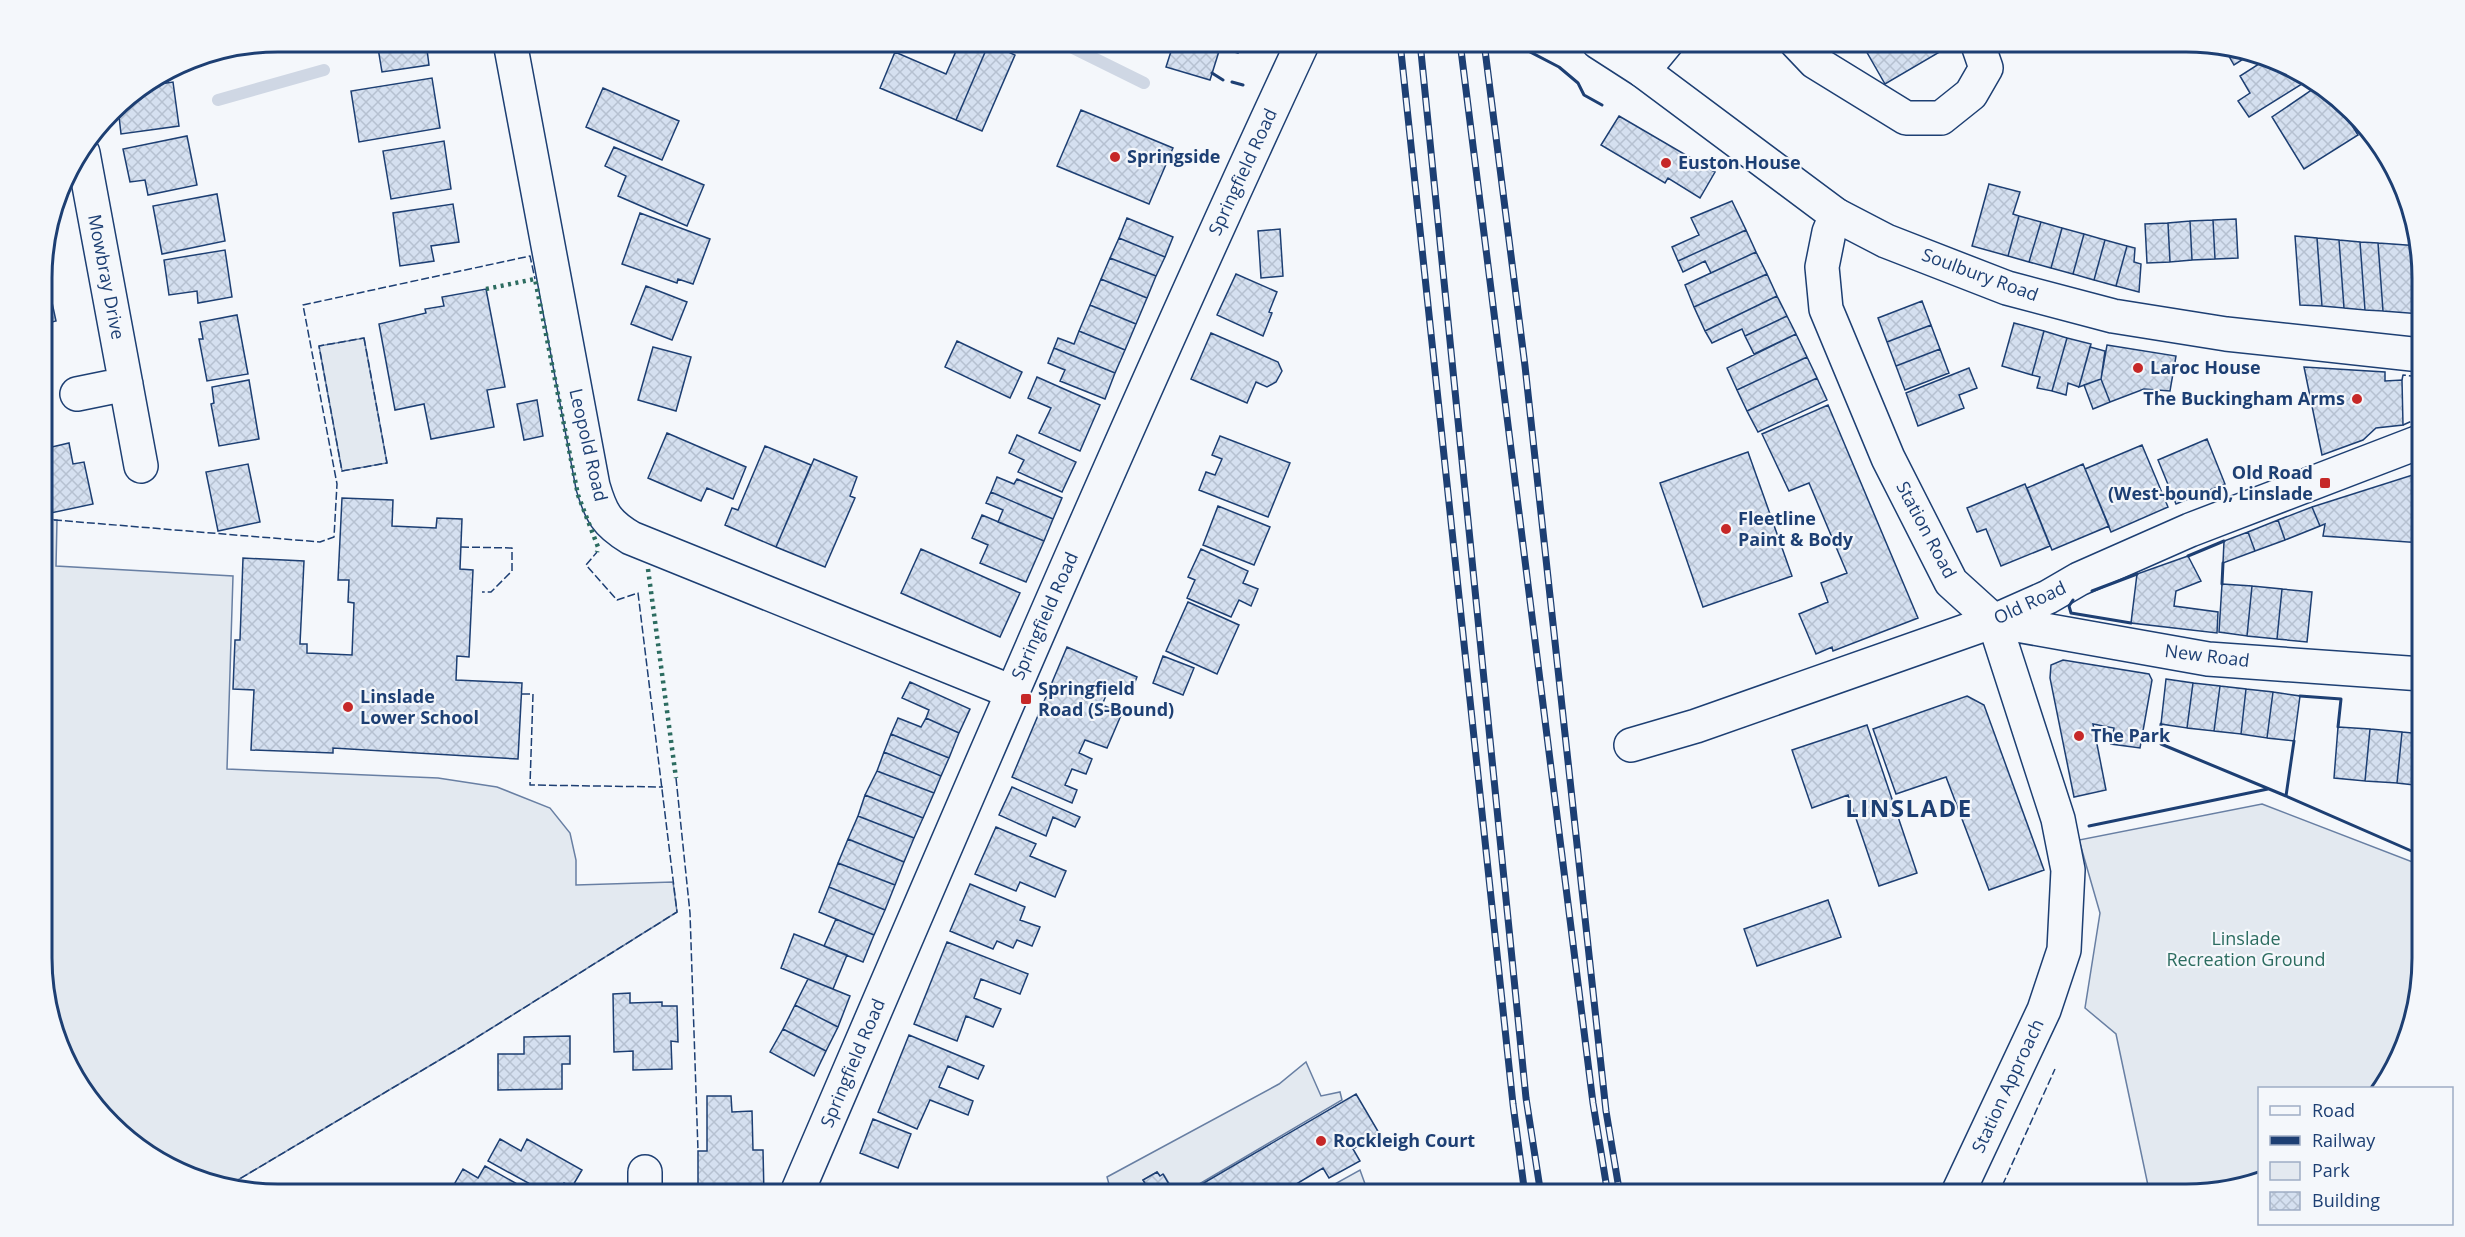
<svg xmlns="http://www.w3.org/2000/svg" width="2465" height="1237" font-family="'Open Sans',sans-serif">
  <defs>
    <pattern id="building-cross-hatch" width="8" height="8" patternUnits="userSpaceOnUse" patternTransform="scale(1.5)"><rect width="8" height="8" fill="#d5e0f0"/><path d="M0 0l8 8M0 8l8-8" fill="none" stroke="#b6c1d1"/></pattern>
  </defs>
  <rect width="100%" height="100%" fill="#f4f7fb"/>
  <path fill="#e3e9f0" stroke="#687fa3" stroke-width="1.5" d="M364,338l23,125 -45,8 -23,-125z
    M43,519l14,1 -1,46 177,10 -6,193 211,9 59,9 53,21 20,25 6,27v25l97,-3 4,30 -214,134 -232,138 -57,-13 -83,-69 -31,-54 -16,-59z
    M2262,804l161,62v92l-24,105 -18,25h-121l-1,95 -58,12h-51l-34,-161 -31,-26 15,-95 -21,-73z
    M1306,1062l15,34 19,-4 2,8 -153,90v5h-13l-12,-20 -4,1 -3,-4 -14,8 3,4 -18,11h-16l-5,-18 172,-93z
    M1360,1170l9,25h-54z"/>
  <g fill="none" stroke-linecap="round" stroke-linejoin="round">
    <path stroke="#cfd7e4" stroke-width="12" d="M1061,42l83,41
      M218,100l106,-30"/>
  </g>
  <path fill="url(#building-cross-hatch)" stroke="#1d3f73" stroke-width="1.5" d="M377,42h49l3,23 -47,7z
    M960,42l29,1 -33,77 -76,-32 15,-36 51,22z
    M1174,42h67l-3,11 -18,-5 -10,32 -44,-13z
    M1861,42h78l4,8 -58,34z
    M989,43l26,12 -33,76 -26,-11z
    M2226,51l22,5 -14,9z
    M2265,60l26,6 19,13 -61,38 -11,-16 12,-8 -10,-17z
    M432,78l8,50 -81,14 -8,-51z
    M173,82l6,44 -58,8 -3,-27 4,-6 25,-15z
    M2319,85l14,10 25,40 -54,34 -32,-52z
    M603,88l76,33 -17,39 -76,-33z
    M1081,110l92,38 -24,56 -92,-38z
    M1619,116l96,56 -15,26 -32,-20 -3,5 -64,-38z
    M187,136l10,49 -49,10 -3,-15 -15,2 -7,-33z
    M444,141l7,48 -60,10 -8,-48z
    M614,147l90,38 -17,41 -69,-30 8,-20 -21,-10z
    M1989,184l31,8 -7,22 6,2 -11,40 -36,-10z
    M217,194l8,47 -63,13 -9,-48z
    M1732,201l14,29 -68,31 -6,-14 27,-12 -8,-17z
    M453,204l6,38 -28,4 3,15 -34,5 -7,-53z
    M640,213l70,26 -17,45 -15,-5 -1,4 -55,-19z
    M2019,216l22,6 -12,40 -21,-6z
    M1127,218l46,19 -8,20 -46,-19z
    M2236,219l2,39 -23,1 -2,-39z
    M2213,220l2,39 -23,1 -2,-39z
    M2190,221l2,39 -22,2 -2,-39z
    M2041,222l21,6 -11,40 -22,-6z
    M2168,223l2,39 -23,1 -2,-39z
    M2062,228l22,6 -11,40 -22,-6z
    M1280,229l3,47 -22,2 -3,-47z
    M1746,230l10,22 -45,21 -6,-12 -22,11 -5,-11z
    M2084,234l21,6 -11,40 -21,-6z
    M2295,236l22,2 5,68 -22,-1z
    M1119,238l46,19 -9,19 -46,-18z
    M2317,238l22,2 5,68 -22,-2z
    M2105,240l22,6 -11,40 -22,-6z
    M2339,240l21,2 5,68 -21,-2z
    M2360,242l18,1 5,68 -18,-1z
    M2378,243l42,3 1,68 -38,-3z
    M2127,246l8,2 -1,14 7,2 -2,28 -23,-6z
    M225,250l7,47 -34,6 -1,-12 -28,4 -5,-35z
    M1756,252l11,22 -73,33 -9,-22z
    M1110,258l46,18 -9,22 -46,-19z
    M1236,274l41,18 -8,20 3,1 -9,23 -46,-21z
    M1767,274l10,22 -72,35 -11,-24z
    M1101,279l46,19 -11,26 -46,-19z
    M48,284l8,37 -13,3v-38z
    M646,286l41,16 -15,38 -41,-16z
    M486,289l19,98 -18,3 7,37 -63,12 -7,-35 -29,6 -16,-86 47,-11 -1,-4 19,-3 -2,-9z
    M1777,296l10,20 -42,20 -3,-7 -30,14 -7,-12z
    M1922,301l9,24 -44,17 -9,-24z
    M1090,305l46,19 -11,26 -46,-19z
    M237,315l11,59 -41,7 -8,-42h4l-3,-17z
    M1787,316l9,18 -42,20 -9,-18z
    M2014,323l30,8 -12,44 -30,-9z
    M1931,325l9,24 -44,17 -9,-24z
    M1079,331l46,19 -10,23 -61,-25 4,-10 16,6z
    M2044,331l23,7 -15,53 -15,-3 3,-11 -8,-2z
    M1211,333l67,29 4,9 -6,11 -9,5 -11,-5 -9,21 -56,-24z
    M1796,334l11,23 -70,33 -10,-22z
    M2067,338l24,6 -12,43 -11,-4 -2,12 -14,-4z
    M957,341l65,31 -12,26 -65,-31z
    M2107,345l69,11 -6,35 -26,-2 -34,13 -9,-23z
    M653,347l38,10 -15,54 -38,-11z
    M2090,347l15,4 -4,28 -22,8z
    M1054,348l61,25 -10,26 -45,-18 5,-11 -17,-7z
    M1940,349l9,24 -44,17 -9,-24z
    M1807,357l10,21 -70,33 -10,-21z
    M2304,367l81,5v9l17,-1 1,45 -27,3 -13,12 -41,15z
    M1969,368l8,20 -18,7 5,13 -46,18 -12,-33z
    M1037,377l63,28 -20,46 -41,-18 12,-25 -23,-10z
    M1817,378l10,22 -69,32 -11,-21z
    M2101,379l9,23 -17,7 -9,-24z
    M249,380l10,59 -40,7 -8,-42 3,-1 -2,-16z
    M537,400l6,36 -19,4 -7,-36z
    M1828,405l90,213 -85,33 -1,-4 -16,7 -17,-40 29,-12 -7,-19 26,-10 -38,-90 -20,8 -27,-57z
    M667,433l79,34 -13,32 -26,-11 -6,13 -53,-23z
    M1017,435l59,27 -14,30 -44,-20 6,-12 -15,-7z
    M1220,436l70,27 -22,54 -69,-27 7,-18 9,3 7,-16 -10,-4z
    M2207,439l18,45 -49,20 -18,-44z
    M69,443l4,21 11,-2 9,42 -47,10 -3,-2v-63z
    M2142,445l26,62 -57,25 -26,-63z
    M765,446l46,19 -35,82 -51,-22 7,-17 6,2z
    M1748,452l44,124 -89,31 -43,-124z
    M814,459l43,18 -7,19 5,2 -30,69 -49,-20z
    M248,464l12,58 -42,9 -12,-59z
    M2083,464l26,62 -57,24 -25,-62z
    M2422,472v71l-99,-7 2,-12 -5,2 -8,-19z
    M997,477l17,7 3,-5 45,19 -9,21 -62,-27z
    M2025,484l25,62 -49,20 -15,-37 -9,3 -10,-24z
    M991,492l62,27 -9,22 -46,-19 5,-12 -17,-7z
    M342,498l51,2 -1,26 44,2 1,-10 25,1 -2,50 13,1 -4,87 -12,-1 -1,24 66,3 -4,76 -185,-11v5l-82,-3 3,-60 -21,-1 2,-49h5l3,-82 61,3 -4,83h7v9l45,2 2,-52 -6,-1 1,-22h-11z
    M1218,506l52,21 -16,38 -51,-20z
    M2312,507l8,19 -35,14 -7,-20z
    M982,515l62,26 -18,41 -46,-19 8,-18 -16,-7z
    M2278,520l7,20 -30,11 -7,-19z
    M2248,532l7,19 -32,12 1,-22z
    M921,549l99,44 -20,44 -99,-44z
    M1201,549l47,22 -5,12 15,6 -7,17 -12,-6 -8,17 -44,-19 8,-18 -7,-3z
    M2188,556l13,25 -25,10 -2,15 44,6 -1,21 -86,-10 6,-49z
    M2222,584l30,2 -5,50 -28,-4z
    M2252,586l30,3 -5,50 -30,-3z
    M2282,589l30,3 -5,50 -30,-3z
    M1188,602l51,23 -22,49 -51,-23z
    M1067,647l70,30 -6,15 -20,-8 -9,21 20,8 -15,35 -22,-8 -6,13 13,6 -6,15 -14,-5 -7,16 12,5 -5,13 -60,-26z
    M1163,656l31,12 -11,27 -30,-12z
    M2063,660l86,14 3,6 -12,68 -29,-4 3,-16 -21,-4 13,66 -32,7 -24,-119 1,-13z
    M2166,679l27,4 -6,45 -26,-4z
    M910,682l60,27 -11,24 -33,-15 3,-8 -27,-12z
    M2193,683l27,3 -6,45 -27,-3z
    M2220,686l26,3 -5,45 -27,-3z
    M2246,689l27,3 -6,46 -26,-4z
    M2273,692l27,4 -6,45 -27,-3z
    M1967,696l17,9 60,165 -55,20 -43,-113 -50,17 -23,-65z
    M898,718l23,9 5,-9 33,15 -10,25 -58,-24z
    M1867,725l50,148 -38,13 -31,-91 -36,13 -20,-58z
    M2338,727l32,2 -5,52 -31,-3z
    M2370,729l32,3 -5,51 -32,-2z
    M2402,732l20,2 1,52 -26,-3z
    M891,734l58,24 -8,18 -57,-24z
    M884,752l57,24 -7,17 -57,-22z
    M877,771l57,22 -11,25 -58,-23z
    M1012,787l68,30 -5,10 -22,-10 -7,19 -47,-21z
    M865,795l58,23 -9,20 -56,-22z
    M858,816l56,22 -10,24 -56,-23z
    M996,827l40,17 -6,12 36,15 -11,26 -35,-15 -4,9 -41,-17z
    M848,839l56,23 -9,23 -57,-22z
    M838,863l57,22 -10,25 -56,-23z
    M970,884l55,23 -5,13 20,7 -8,19 -15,-6 -4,8 -16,-7 -4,8 -43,-18z
    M829,887l56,23 -11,25 -55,-23z
    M1828,900l13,37 -84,29 -13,-37z
    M836,919l38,16 -11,27 -39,-16z
    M794,934l53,21 -14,34 -52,-21z
    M947,942l81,32 -8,20 -39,-15 -7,19 27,11 -8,18 -27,-11 -9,25 -43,-17z
    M808,979l42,17 -12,31 -43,-22z
    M630,993v10l32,-1v4h15l1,36 -7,-1 1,28 -39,1v-19l-19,1 -1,-58z
    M795,1005l43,22 -12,24 -43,-22z
    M783,1029l43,22 -12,25 -44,-24z
    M909,1035l75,31 -6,13 -30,-13 -9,21 34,14 -5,14 -38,-15 -13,29 -39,-17z
    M570,1036v28h-8v25l-64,1v-36h26v-17z
    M1356,1094l23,39 -26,16 7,12 -31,17 -6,-10 -45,27h-88l2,-1 -2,-3z
    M707,1096h24l1,16 20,-1 1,39h10l1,45h-24v-4h-17v4h-25v-44h9z
    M873,1119l38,15 -13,34 -38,-15z
    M500,1139l21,12 6,-12 55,31 -10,17 -8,-4 -6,12h-8l-62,-34z
    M485,1166l50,28 -1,1h-86l15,-26 15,9z
    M1157,1172l3,4 3,-2 12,21h-46l17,-10 -3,-5z"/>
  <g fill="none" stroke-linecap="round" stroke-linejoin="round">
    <g stroke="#1d3f73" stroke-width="36">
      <path id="street" d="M510,42l83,444c8,27 13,37 38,52l381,154
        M1796,42l19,20 91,56h35l30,-24 15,-26 -9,-26
        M1643,71l24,-29
        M83,153l58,313
        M1836,215l-7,17 -7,35 4,42 62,149 63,124 43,39 64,198 10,51 -4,80 -20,60 -87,185
        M77,394l49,-10
        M1994,621l214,38 214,15
        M1631,745l65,-19 298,-105 54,-24 31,-18 111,-49 232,-89
        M645,1195v-23"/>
    </g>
    <g stroke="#1d3f73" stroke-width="36">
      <path id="secondary" d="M1598,42l45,29 193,144 50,26 121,47 106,28 113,18 195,21
        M796,1195c166,-386 330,-773 507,-1153"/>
    </g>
    <use href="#street" stroke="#f4f7fb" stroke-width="33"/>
    <use href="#secondary" stroke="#f4f7fb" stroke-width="33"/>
    <g stroke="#1d3f73" stroke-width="7">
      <path id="rail" d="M1400,42l113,1062 12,91
        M1420,42l106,1056 15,97
        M1460,42l133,1061 15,92
        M1484,42l41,324 81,745 14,84"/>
    </g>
    <use href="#rail" stroke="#f4f7fb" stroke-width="4.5" stroke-dasharray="14" stroke-linecap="butt"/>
    <path stroke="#2c6c60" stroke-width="4.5" stroke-dasharray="3 4.5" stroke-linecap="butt" d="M486,289l49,-10 43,216 20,52 -1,5
      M648,569l28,209"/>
    <path stroke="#1d3f73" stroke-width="1.5" stroke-dasharray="8 3" stroke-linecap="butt" d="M364,338l23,125 -45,8 -23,-125z
      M2402,380l1,-5 18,2
      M2403,425l18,-8
      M43,519l277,23 14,-5 3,-53 -34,-179 227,-49 5,23
      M461,547l51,1v23l-21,21h-9
      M522,694h11l-3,91 133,2
      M676,778l14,135 8,238
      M231,1184l232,-138 214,-134 -39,-319 -21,7 -31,-35 11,-13
      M1998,1195l57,-126"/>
    <path stroke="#1d3f73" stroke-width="3" d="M1511,42l48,25 19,16 6,12 18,10
      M1353,48l1,-6
      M1212,73l11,7
      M1232,82l11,3
      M2188,556l36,-15
      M2222,584l1,-21
      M2092,591l45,-17
      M2073,600l-4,6 2,7 60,10
      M2300,696l41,3 -3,28
      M2161,724v20l125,52 8,-55
      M2286,796l137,60
      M2089,826l179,-37"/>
  </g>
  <g fill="#c62828" stroke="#f4f7fb" stroke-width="2">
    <circle cx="1115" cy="157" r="6"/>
    <circle cx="1666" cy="163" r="6"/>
    <circle cx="2138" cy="368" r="6"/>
    <circle cx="2357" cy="399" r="6"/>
    <rect x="2319" y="477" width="12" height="12" rx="3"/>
    <circle cx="1726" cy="529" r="6"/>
    <rect x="1020" y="693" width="12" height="12" rx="3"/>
    <circle cx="348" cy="707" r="6"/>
    <circle cx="2079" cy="736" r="6"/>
    <circle cx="1321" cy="1141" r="6"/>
  </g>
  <g text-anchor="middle" stroke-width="4.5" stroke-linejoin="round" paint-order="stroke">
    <g font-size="18" font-weight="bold" fill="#1d3f73" stroke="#f4f7fb" text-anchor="start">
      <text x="1127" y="163">Springside</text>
      <text x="1678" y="169">Euston House</text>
      <text x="2150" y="374">Laroc House</text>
      <text x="2345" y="405" text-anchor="end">The Buckingham Arms</text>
      <text x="2313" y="479" text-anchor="end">Old Road<tspan x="2313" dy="21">(West-bound), Linslade</tspan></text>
      <text x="1738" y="525">Fleetline<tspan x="1738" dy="21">Paint &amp; Body</tspan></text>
      <text x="1038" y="695">Springfield<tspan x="1038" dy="21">Road (S-Bound)</tspan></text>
      <text x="360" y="703">Linslade<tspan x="360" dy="21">Lower School</tspan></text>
      <text x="2091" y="742">The Park</text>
      <text x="1333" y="1147">Rockleigh Court</text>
    </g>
    <g font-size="18" fill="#1d3f73" stroke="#f4f7fb">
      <text transform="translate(1243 172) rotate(-65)" y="6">Springfield Road</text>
      <text transform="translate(1980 275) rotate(20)" y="6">Soulbury Road</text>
      <text transform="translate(106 277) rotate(79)" y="6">Mowbray Drive</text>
      <text transform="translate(588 445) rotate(77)" y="6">Leopold Road</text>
      <text transform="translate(1926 530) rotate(62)" y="6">Station Road</text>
      <text transform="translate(2030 603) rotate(-25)" y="6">Old Road</text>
      <text transform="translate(1045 616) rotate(-66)" y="6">Springfield Road</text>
      <text transform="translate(2207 656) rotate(7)" y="6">New Road</text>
      <text transform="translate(853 1063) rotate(-67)" y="6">Springfield Road</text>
      <text transform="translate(2008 1086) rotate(-65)" y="6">Station Approach</text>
    </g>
    <g font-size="18" fill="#2c6c60" stroke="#f4f7fb">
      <text x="2246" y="945">Linslade<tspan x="2246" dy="21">Recreation Ground</tspan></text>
    </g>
    <g font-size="24" font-weight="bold" letter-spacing="1.5" fill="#1d3f73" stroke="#f4f7fb">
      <text x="1909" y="817">LINSLADE</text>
    </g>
  </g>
  <path d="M0 0H2465V1237H0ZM278 52H2186A226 226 0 0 1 2412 278V958A226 226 0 0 1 2186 1184H278A226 226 0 0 1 52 958V278A226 226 0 0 1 278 52Z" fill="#f4f7fb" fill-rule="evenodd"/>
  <path fill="none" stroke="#1d3f73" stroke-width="3" d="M278 52H2186A226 226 0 0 1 2412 278V958A226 226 0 0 1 2186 1184H278A226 226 0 0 1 52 958V278A226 226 0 0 1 278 52Z"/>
  <rect x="2258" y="1087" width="195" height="138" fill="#f4f7fb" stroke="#9eadc5" stroke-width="1.5"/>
  <rect x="2270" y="1106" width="30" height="9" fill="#f4f7fb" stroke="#9eadc5" stroke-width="1.5"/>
  <text x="2312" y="1117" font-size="18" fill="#1d3f73">Road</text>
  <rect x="2270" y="1136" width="30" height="9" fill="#1d3f73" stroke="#9eadc5" stroke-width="1.5"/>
  <text x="2312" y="1147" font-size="18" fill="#1d3f73">Railway</text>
  <rect x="2270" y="1162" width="30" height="18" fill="#e3e9f0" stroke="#9eadc5" stroke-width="1.5"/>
  <text x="2312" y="1177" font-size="18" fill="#1d3f73">Park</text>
  <rect x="2270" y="1192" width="30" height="18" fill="url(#building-cross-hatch)" stroke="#9eadc5" stroke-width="1.5"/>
  <text x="2312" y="1207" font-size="18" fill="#1d3f73">Building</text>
</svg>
